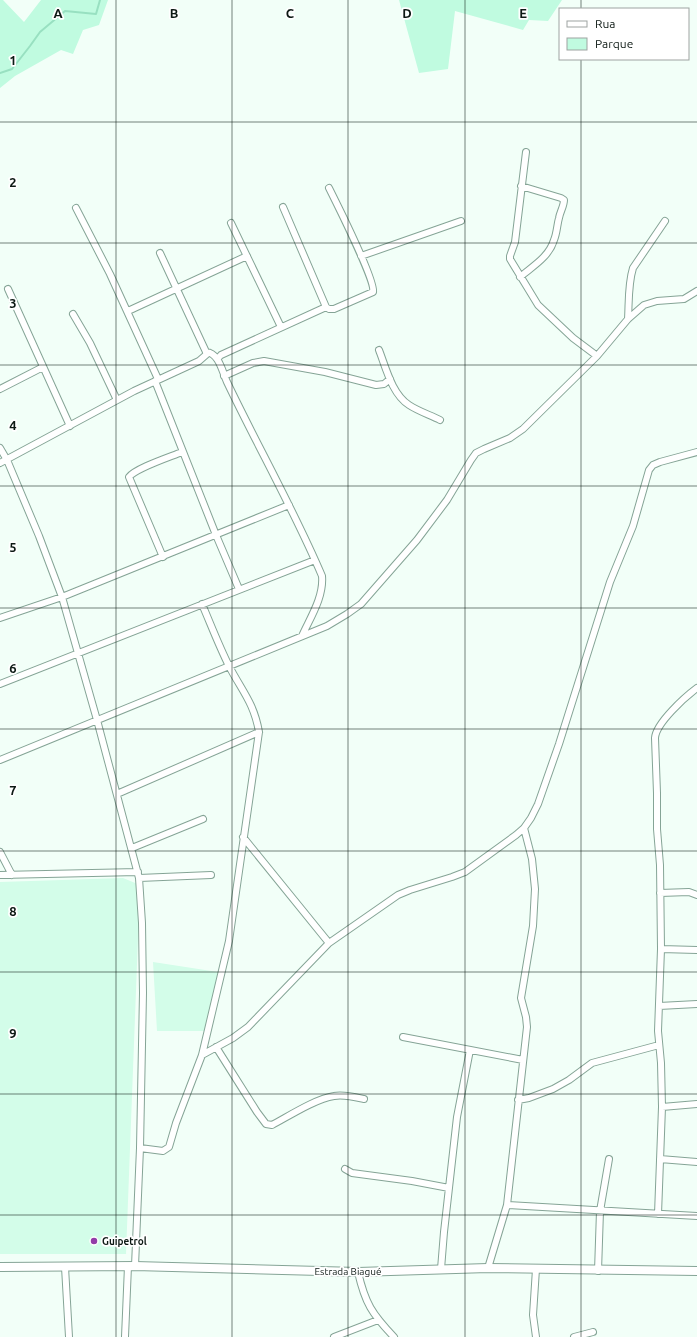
<svg xmlns="http://www.w3.org/2000/svg" width="697" height="1337" font-family="Ubuntu,sans-serif">
  <rect width="100%" height="100%" fill="#f2fff8"/>
  <path fill="#d3fde9" d="M123,878l17,7 -14,369h-126v-372z
    M153,962l65,10 -14,59h-47z"/>
  <path fill="#c0fbe0" d="M0,0h3l21,22 17,-22h67l-9,25 -16,5 -10,24 -12,-4 -46,26 -15,12z
    M399,0h163l-14,21 -19,-1 -6,10 -68,-19 -7,58 -29,4z"/>
  <g fill="none" stroke-linecap="round" stroke-linejoin="round">
    <path stroke="#98e0c1" stroke-width="2" d="M0,73l12,-4 18,-23 10,-14 25,-21 31,3 4,-14"/>
    <g stroke="#85a496" stroke-width="8">
      <path id="minor" d="M526,152l-11,90 -5,14v3l28,46 35,33 24,18
        M283,207l43,100
        M76,208l34,66 48,105
        M231,223l50,104
        M361,256l100,-35
        M520,277c13,-11 29,-20 34,-37 3,-7 3,-15 5,-22 1,-6 5,-12 5,-18l-3,-2 -40,-12
        M8,289l62,137
        M128,311l119,-55
        M73,314l17,29 27,57
        M628,319c1,-17 0,-35 5,-51l32,-47
        M379,350c7,18 13,44 30,55 9,6 21,10 31,15
        M206,352c13,1 16,19 21,30 31,65 67,128 95,194 2,21 -12,42 -20,60
        M218,358l3,-3 105,-48 3,2h5l39,-17c3,-10 -37,-90 -44,-104
        M224,376l29,-13 11,-2 61,11 51,13 8,-1 6,-5
        M155,381l61,154 23,54
        M0,389l43,-22
        M0,448l7,12 32,76 23,61 35,123 42,158 3,45 1,70 -3,155 -5,118
        M0,463l134,-72 65,-30 8,-7 -47,-101
        M163,557l-34,-80c7,-9 41,-20 53,-25
        M0,618l62,-21 227,-92
        M0,684l315,-124
        M0,760l327,-134 20,-12 14,-10 56,-64 30,-40 24,-40 5,-7 8,-4 26,-11 13,-9 74,-73 31,-37 16,-14 13,-4 27,-2 13,-8
        M117,794l142,-62
        M243,837l86,106
        M132,848l71,-29
        M0,852l12,23
        M0,875l138,-3
        M139,878l72,-3
        M660,893l29,-1 8,3
        M661,949l36,1
        M659,1006l38,-2
        M403,1037l120,23
        M216,1047l41,65 9,12 6,1c17,-9 43,-26 62,-29 9,-2 21,1 30,3
        M202,1055l31,-17 15,-11 81,-84 69,-48 12,-5 42,-13 13,-5 51,-37 8,-7 7,-10 7,-14 21,-60 51,-162 23,-56 16,-56 4,-5 7,-3 37,-10
        M518,1100l11,-2 24,-9 16,-9 23,-17 67,-18
        M662,1107l35,-3
        M140,1148l23,3 6,-4 7,-24 26,-68 27,-114 30,-209c-5,-29 -17,-41 -30,-66 -10,-20 -18,-41 -27,-62
        M660,1159l37,3
        M345,1169l7,4 60,8 37,7
        M507,1205l190,11
        M658,1214l4,-107 -1,-44 -3,-32 3,-82 -1,-84 -3,-36v-36l-2,-55c1,-15 30,-41 42,-50
        M65,1267l4,70
        M488,1268l19,-63 20,-178 -1,-10 -5,-19 12,-72 2,-37 -3,-30 -8,-31
        M441,1269l3,-37 13,-115 13,-67
        M598,1271l2,-60 9,-52
        M358,1272c7,31 14,42 36,65
        M125,1337l3,-71
        M334,1337l44,-17
        M536,1337l-3,-22 3,-46
        M574,1337l19,-5"/>
    </g>
    <g stroke="#85a496" stroke-width="10">
      <path id="major" d="M0,1267l135,-1 223,6 130,-4 209,3"/>
    </g>
    <use href="#minor" stroke="#fff" stroke-width="6"/>
    <use href="#major" stroke="#fff" stroke-width="8"/>
  </g>
  <path fill="none" stroke="#0d1914" stroke-width="1" stroke-opacity="0.55" d="M116,0v1337M232,0v1337M348,0v1337M465,0v1337M581,0v9M581,59v1278M0,122h697M0,243h697M0,365h697M0,486h697M0,608h697M0,729h697M0,851h697M0,972h697M0,1094h697M0,1215h697"/>
  <circle fill="#923ba8" stroke="#fff" stroke-width="1.5" cx="94" cy="1241" r="4"/>
  <g text-anchor="middle" stroke-width="3.5" stroke-linejoin="round" paint-order="stroke">
    <g font-size="10" font-weight="bold" fill="#0d1914" stroke="#fff" text-anchor="start">
      <text x="102" y="1245">Guipetrol</text>
    </g>
    <g font-size="10" fill="#0d1914" stroke="#fff">
      <text x="348" y="1275">Estrada Biagué</text>
    </g>
  </g>
  <g font-size="13" text-anchor="middle" font-weight="bold" fill="#0d1914" stroke="#fff" stroke-width="3.5" stroke-linejoin="round" paint-order="stroke">
    <text x="58" y="18">A</text>
    <text x="174" y="18">B</text>
    <text x="290" y="18">C</text>
    <text x="407" y="18">D</text>
    <text x="523" y="18">E</text>
    <text x="13" y="65">1</text>
    <text x="13" y="187">2</text>
    <text x="13" y="308">3</text>
    <text x="13" y="430">4</text>
    <text x="13" y="552">5</text>
    <text x="13" y="673">6</text>
    <text x="13" y="795">7</text>
    <text x="13" y="916">8</text>
    <text x="13" y="1038">9</text>
  </g>
  <rect x="559" y="8" width="130" height="52" fill="#ffffff" stroke="#9ea3a1"/>
  <rect x="567" y="21" width="20" height="6" fill="#ffffff" stroke="#9ea3a1"/>
  <text x="595" y="28" font-size="12" fill="#0d1914">Rua</text>
  <rect x="567" y="38" width="20" height="12" fill="#c0fbe0" stroke="#9ea3a1"/>
  <text x="595" y="48" font-size="12" fill="#0d1914">Parque</text>
</svg>
